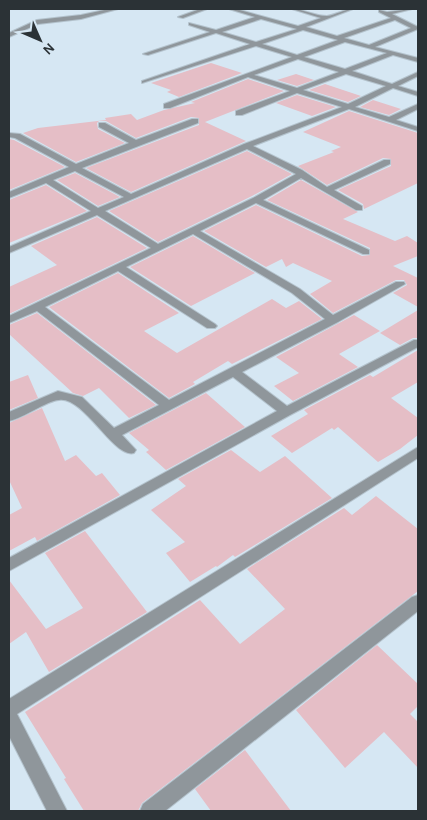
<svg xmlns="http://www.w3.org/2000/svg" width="427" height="820" font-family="'Alegreya Sans',sans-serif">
  <rect width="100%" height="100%" fill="#d6e7f3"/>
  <path fill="#e5bec6" d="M211,63l31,10 -63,24 -12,-5 4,-2 -20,-7z
    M296,74l18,6 -17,6 -20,-6z
    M248,79l36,12 -79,31 41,19 -115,51 -45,-24 113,-43v-7l-8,-1 -55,21 -30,-17h-7l-2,2 1,6 27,14 -49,19 -53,-29 15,-5 68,-8 -1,-2 26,-4 6,6 27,-10 31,-7 -4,-1z
    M325,84l36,12 -13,6 -39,-12z
    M297,95l39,12 -24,9 -36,-13z
    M373,100l28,9 -12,6 -29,-8z
    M349,111l69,22v50l-54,26 -1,-5 -25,-14 53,-24v-7l-8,-1 -56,27 -29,-19 36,-14 -3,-1 10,-4 -38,-15z
    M9,139l5,1 51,27 -56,23z
    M247,151l45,23 -40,22 -94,46 -49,-31z
    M75,173l45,24 -22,9 -41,-26z
    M301,180l57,32 -15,7 52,22 12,-5 11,7v13l-25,10 25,12v29l-25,-14 14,-8 -3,-5h-8l-63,33 -23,-19 22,-13 -39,-18 -7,4 -4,-8 -16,8 -62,-36 52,-26 106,51 8,-1v-7l-103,-48z
    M46,185l41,26 -78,32v-43z
    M97,217l50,31 -138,66v-27l48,-22 -26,-19z
    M193,236l62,37 -64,33 -61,-39z
    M118,273l61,40 -35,18 33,22 95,-54 14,9 13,-7 23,18 -90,45 -4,-3 -35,21 2,2 -26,14 -120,-91z
    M418,310v28h-5l-13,7 -20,-12z
    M37,313l119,92 -27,13 -30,-30 -16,8 -10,-3 -64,-59v-9z
    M354,315l26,16 -41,23 19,13 -65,34 -19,-15 25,-13 -23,-16z
    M418,350v32l-27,16 27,20v17l-18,14 -22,13 -40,-35 -4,3 -2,-2 -40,25 -21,-17 37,-22 -4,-4 66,-35 3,2z
    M28,375l10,23 -29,12v-28z
    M206,393l39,34 -79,43 -20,-18 3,-2 -20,-17z
    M42,408l23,53 11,-6 20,21 6,-3 18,22 -83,46 -2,-4 -26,14v-36l13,-7 -13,-28v-57z
    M231,450l29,22 25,-16 47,42 -97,59 -2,-2 -16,12 -1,-1 -26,16 -24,-29 19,-11 -34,-32 35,-24 -8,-7z
    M376,496l42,33v62l-276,212 -4,8h-54l-20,-32 2,-1 -41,-66 175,-112 40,44 45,-35 -38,-40 97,-61 8,7z
    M85,531l62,81 -98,60 -23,-40 -17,12v-64l37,49 37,-21 -38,-55z
    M377,645l41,39v22l-8,8 8,8v46l-34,-36 -39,36 -49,-58z
    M245,750l46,61h-80l-16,-22z"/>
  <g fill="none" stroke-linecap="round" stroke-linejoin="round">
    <g stroke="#b4c3cd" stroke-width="2">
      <path id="minor" d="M109,9h9l-37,10 -43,5 -29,13v-4l28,-13 44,-5z
        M200,9h7l-24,9 -5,-1z
        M229,9h7l62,17 23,-8 -29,-9c11,0 23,7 35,7 9,-1 17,-7 26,-7l-47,18 31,9 54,-18 -12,-6v-2l8,2 25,-3 -20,5 26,13v2l-43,18 43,11v4l-25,-7 -41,16 40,13 26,-12v4l-20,10 20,6v4l-25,-8 -38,19 34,10 29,-13v5l-22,11 22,7v4l-69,-22 -96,37 49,24 25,17 57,-27h6v4l-56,26 28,16v4h-6l-55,-32 -38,22 106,50v4h-6l-107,-51 -56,28 100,58 33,26 63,-33h8l1,2 -67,38 -96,50 45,34 127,-66h4v7l-128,68 -281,156v-13l268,-147 -44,-34 -111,58 14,15 -2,3c-20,6 -50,-57 -75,-53 -13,1 -35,18 -50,21v-9l49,-21 24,6 32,31 45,-23 -122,-94 -28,12v-7l142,-68 -54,-33 -88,38v-6l82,-36 -45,-28 -37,15v-6l60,-25 -54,-29 -6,-1v-4l11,1 56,30 53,-21 -30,-16v-4h6l31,17 56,-21h6v4l-116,45 49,26 113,-50 98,-37 -45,-14 -55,22h-6v-4l54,-20 -42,-14 -78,31h-6v-4l128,-47 -36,-11 -114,37v-2l108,-37 -34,-11 -68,22 -5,-1 67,-22 -21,-7v-2l27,7 39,-13zM261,19l36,10 -41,13 -34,-10zM395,20l16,8 -42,17 -25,-7zM303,30l35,10 -41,15 -35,-11zM345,42l42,11 -42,16 -41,-12zM298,59l41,13 -42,16 -43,-13zM346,74l40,12 -38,18 -45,-14zM247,149l49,25 -43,24 -95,46 -53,-33zM75,171l49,26 -26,11 -45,-28zM193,234l99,59 33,26 -156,81 -124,-93 73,-36 89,57h8l2,-2 -2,-2 -89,-57z
        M418,447v11l-401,256 50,97h-20l-38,-75v-37z
        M418,595v16l-253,200h-25l3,-7 269,-207z"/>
    </g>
    <use href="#minor" fill="#8f969b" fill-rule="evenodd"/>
  </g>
  <rect width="427" height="820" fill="none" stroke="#2b3236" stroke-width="20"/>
  <g transform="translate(40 40) rotate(135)" stroke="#d6e7f3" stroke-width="4" paint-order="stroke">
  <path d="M0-4L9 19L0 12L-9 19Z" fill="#2b3236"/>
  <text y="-8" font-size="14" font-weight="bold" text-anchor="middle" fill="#2b3236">N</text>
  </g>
</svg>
